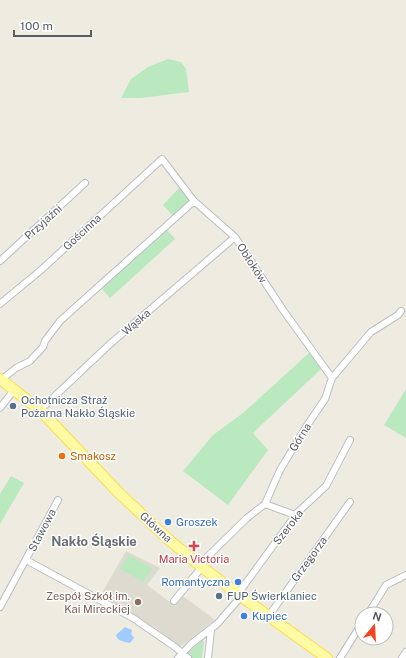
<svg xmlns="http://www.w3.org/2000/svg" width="406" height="658" font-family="'Public Sans',sans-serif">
  <rect width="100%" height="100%" fill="#eeece0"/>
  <path fill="#dddbcf" d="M126,551l34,17 -13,17 28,21 8,-10 32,24 -35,27 -24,-19 -57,-30z"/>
  <path fill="#bae8bf" d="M168,59l13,3 5,7 3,23 -48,6h-20l10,-19 17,-12z
    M179,188l12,13 -18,15 -10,-11z
    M167,230l8,9 -65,59 -9,-10z
    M309,353l12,16 -68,64 15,17 -40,55 -45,-34 30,-36 30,-22z
    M406,389v49l-22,-13z
    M11,476l13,7 -24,41v-30z
    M128,555l24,13 -8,14 -24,-13z
    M202,639l2,3 -2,16h-10l-6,-5 2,-3h3l5,-4v-3z"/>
  <path fill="#9fcbff" d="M125,627l7,3 -1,4 3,4 -4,5c-5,-1 -13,-2 -14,-8z"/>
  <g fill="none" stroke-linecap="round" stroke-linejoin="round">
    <g stroke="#bbbdc3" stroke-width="8">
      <path id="street" d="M0,261l85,-78
        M0,304l41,-34 121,-111 32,42 41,36 48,73 49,68
        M1,380l15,-12 14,-7 13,-14 2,-6 15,-20 134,-120
        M0,408l14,-18
        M40,410l70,-66 125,-107
        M265,504l30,11
        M26,560l107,58 42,29 13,11
        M199,565l48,-47 18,-14 15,-34 26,-43 19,-28 7,-21 39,-46 27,-17 3,-4
        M174,601l28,-34
        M0,607l58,-107
        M368,614l18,-29 20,-10
        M268,617l82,-115
        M178,658l13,-14 26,-20 22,-25 1,-8 57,-78 29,-27 24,-46
        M208,658l3,-28
        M340,658l22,-35
        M402,658l4,-6"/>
    </g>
    <g stroke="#fcdd4b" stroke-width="12">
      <path id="primary" d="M0,379l40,31 79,83 49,46 31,26 50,37 78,56"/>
    </g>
    <use href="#street" stroke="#fff" stroke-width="6"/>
    <use href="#primary" stroke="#fffaa4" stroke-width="10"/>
  </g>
  <g fill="#5c6f8a" stroke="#fff" stroke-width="1.5">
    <circle cx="13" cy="406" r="4"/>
    <circle cx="219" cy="596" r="4"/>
  </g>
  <circle fill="#e8710a" stroke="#fff" stroke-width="1.5" cx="62" cy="456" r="4"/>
  <g fill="#3f7fe0" stroke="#fff" stroke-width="1.5">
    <circle cx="168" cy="522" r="4"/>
    <circle cx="238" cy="582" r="4"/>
    <circle cx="244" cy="616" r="4"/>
  </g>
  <path fill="#e0444e" stroke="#fff" stroke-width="1.5" d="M192 540h4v4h4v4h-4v4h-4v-4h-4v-4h4z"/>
  <circle fill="#8d6e63" stroke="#fff" stroke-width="1.5" cx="138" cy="602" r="4"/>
  <g text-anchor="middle" stroke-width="3" stroke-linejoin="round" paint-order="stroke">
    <g font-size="11" fill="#595c63" stroke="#fff">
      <text transform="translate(43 222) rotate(-42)" y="4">Przyjaźni</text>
      <text transform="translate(82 232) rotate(-43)" y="4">Gościnna</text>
      <text transform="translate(252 263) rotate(57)" y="4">Obłoków</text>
      <text transform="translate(136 322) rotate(-41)" y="4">Wąska</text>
      <text transform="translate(300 437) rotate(-58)" y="4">Górna</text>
      <text transform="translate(156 527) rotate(42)" y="4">Główna</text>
      <text transform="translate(288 527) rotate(-52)" y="4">Szeroka</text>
      <text transform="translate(42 530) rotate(-62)" y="4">Stawowa</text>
      <text transform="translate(309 559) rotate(-54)" y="4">Grzegorza</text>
    </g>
    <g font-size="11" fill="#4e5e75" stroke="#fff" text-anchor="start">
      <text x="21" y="404">Ochotnicza Straż<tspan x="21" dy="13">Pożarna Nakło Śląskie</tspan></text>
      <text x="227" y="600">FUP Świerklaniec</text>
    </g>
    <g font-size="11" fill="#c56008" stroke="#fff" text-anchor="start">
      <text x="70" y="460">Smakosz</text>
    </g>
    <g font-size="11" fill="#366cbe" stroke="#fff" text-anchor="start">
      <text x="176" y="526">Groszek</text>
      <text x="230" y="586" text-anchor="end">Romantyczna</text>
      <text x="252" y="620">Kupiec</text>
    </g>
    <g font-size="11" fill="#be3a42" stroke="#fff">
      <text x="194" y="563">Maria Victoria</text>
    </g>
    <g font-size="11" fill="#785e54" stroke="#fff" text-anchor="end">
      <text x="130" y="600">Zespół Szkół im.<tspan x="130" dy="13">Kai Mireckiej</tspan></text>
    </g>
    <g font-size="13" font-weight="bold" fill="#6a6e75" stroke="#fff">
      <text x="94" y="546">Nakło Śląskie</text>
    </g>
  </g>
  <g transform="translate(374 626) rotate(18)"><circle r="19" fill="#ffffff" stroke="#bdbec1"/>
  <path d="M0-3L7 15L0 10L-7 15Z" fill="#f6451e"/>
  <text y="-6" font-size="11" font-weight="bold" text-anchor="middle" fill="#595c63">N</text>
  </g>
  <path d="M14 30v6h77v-6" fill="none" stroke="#595c63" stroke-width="2"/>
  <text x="20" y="30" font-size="12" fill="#595c63" stroke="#ffffff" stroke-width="3" paint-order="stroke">100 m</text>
</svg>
